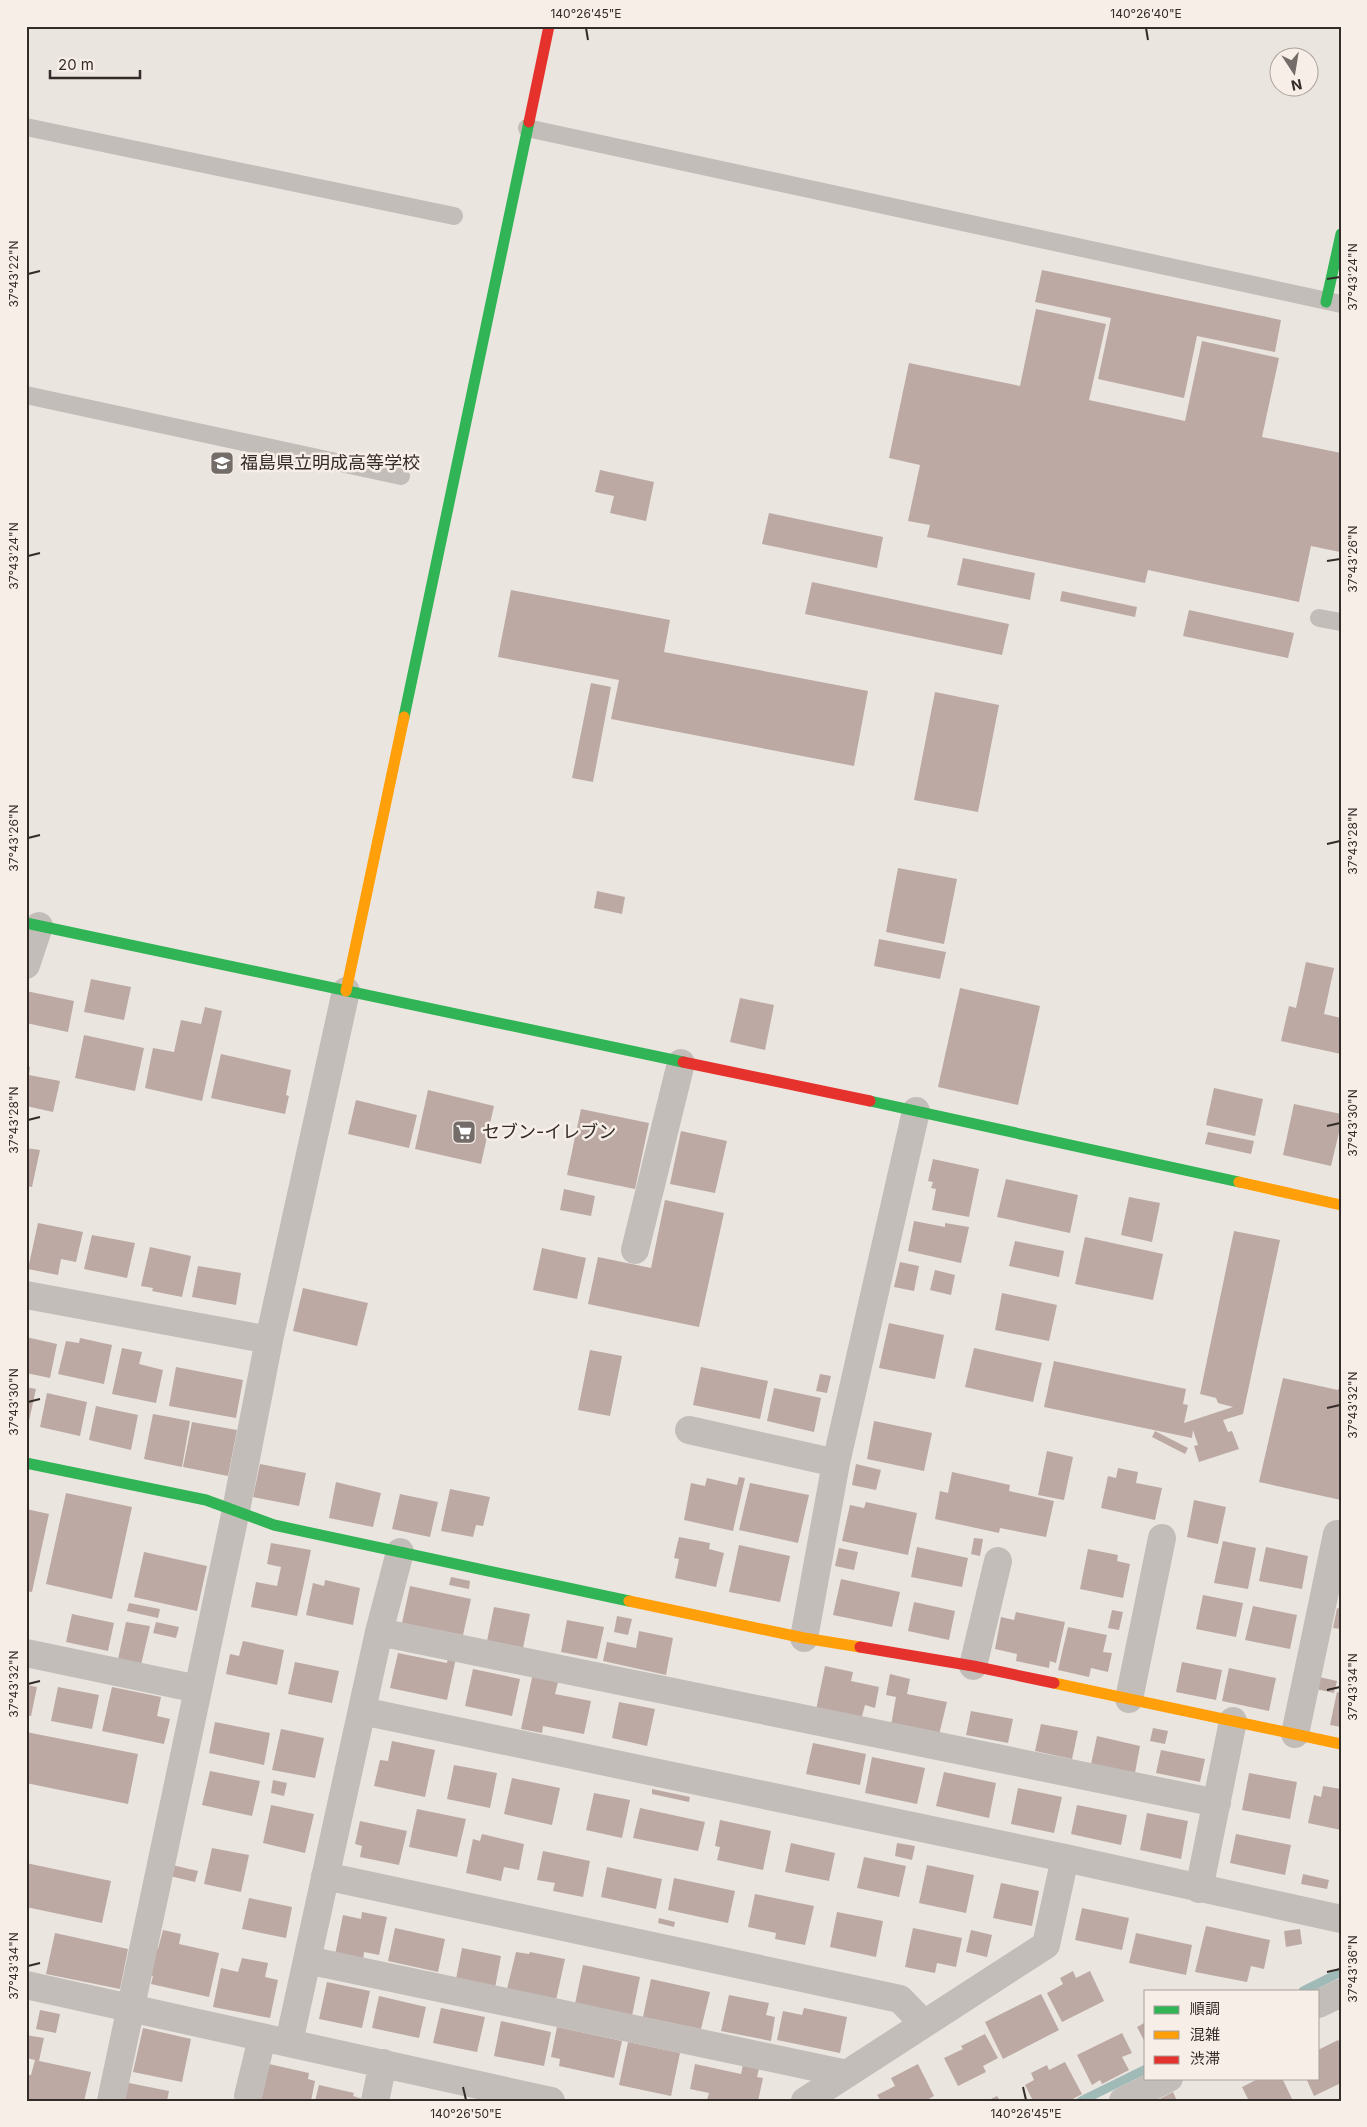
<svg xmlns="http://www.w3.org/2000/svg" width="1367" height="2127" font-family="Inter,'Noto Sans JP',sans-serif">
  <rect width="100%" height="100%" fill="#ebe5e0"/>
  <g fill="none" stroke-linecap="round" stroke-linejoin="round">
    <path stroke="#9fbab7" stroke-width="9" d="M1303,1991l38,-19
      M1081,2101l65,-32"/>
  </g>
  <path fill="#bca9a4" d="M1042,270l239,50 -6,32 -78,-16 -13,62 -86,-19 13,-61 -76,-16z
    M1036,309l70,15 -17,76 96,21 17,-80 77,17 -17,79 79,16 -1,99 -29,-6 -12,56 -151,-32 -3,13 -218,-46 3,-12 -22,-4 12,-56 -31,-7 20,-95 111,23z
    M600,470l54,12 -8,39 -36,-8 4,-17 -19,-4z
    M769,513l114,24 -6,31 -115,-24z
    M963,558l72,15 -5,27 -73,-15z
    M812,582l197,42 -7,31 -197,-41z
    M511,590l159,30 -6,32 204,39 -14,75 -243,-47 8,-39 -121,-23z
    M1062,591l75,16 -2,10 -75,-16z
    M1189,610l105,23 -6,25 -105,-22z
    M591,683l20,4 -18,95 -21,-4z
    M935,692l64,13 -21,107 -64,-12z
    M898,868l59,11 -13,65 -58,-12z
    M597,891l28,6 -3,17 -28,-6z
    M879,939l67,13 -6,27 -66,-13z
    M1306,962l28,6 -10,46 17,4v36l-60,-13 8,-35 7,2z
    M91,979l40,8 -7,33 -40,-8z
    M960,988l80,18 -22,99 -80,-18z
    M26,991l48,10 -6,31 -42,-9z
    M740,998l34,7 -9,45 -35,-8z
    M205,1007l17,4 -20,90 -57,-13 8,-40 21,4 7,-32 20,4z
    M84,1035l60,13 -9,43 -60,-13z
    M221,1054l70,16 -5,25 3,1 -4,18 -74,-16z
    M26,1066l4,1 -1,8 31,6 -7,31 -27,-6z
    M1214,1088l49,11 -8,37 -49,-11z
    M428,1090l66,16 -13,58 -66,-15z
    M356,1100l61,15 -8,33 -61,-14z
    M1294,1104l47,10v10l-10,42 -48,-11z
    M581,1109l68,14 -14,66 -68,-14z
    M681,1131l46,10 -12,52 -45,-9z
    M1208,1132l46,9 -3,13 -46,-10z
    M26,1148l14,2 -8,37 -6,-1z
    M933,1159l46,10 -10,48 -37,-7 4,-21 -5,-1 2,-6 -5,-1z
    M1006,1179l72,16 -8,38 -73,-16z
    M564,1189l31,7 -4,20 -31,-6z
    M1129,1197l31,6 -8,39 -31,-7z
    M665,1200l59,13 -25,114 -111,-23 10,-47 53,11z
    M914,1221l31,6v-4l24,4 -8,36 -53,-12z
    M38,1223l45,9 -7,30 -15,-3 -3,16 -30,-6z
    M1234,1231l46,9 -37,174 -20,6 5,12 4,-1 7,18 -40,13 -5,-16 4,-1 -5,-15 -1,8 -148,-31 10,-46 132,28 -3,15 5,1 -4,18 49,-16 -15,-4 -2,-5 -16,-4z
    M92,1235l43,8 -8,35 -43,-9z
    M1085,1237l78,17 -10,46 -78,-16z
    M1015,1241l49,10 -5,26 -50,-11z
    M150,1247l41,9 -9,41 -30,-6 1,-3 -12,-2z
    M542,1248l44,10 -9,41 -44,-9z
    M900,1262l19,4 -5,25 -20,-4z
    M198,1266l43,7 -5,32 -44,-8z
    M935,1270l20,5 -4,20 -21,-5z
    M303,1288l65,15 -11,43 -64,-15z
    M1002,1293l55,12 -8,36 -54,-11z
    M889,1323l55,12 -9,44 -56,-11z
    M26,1337l31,7 -7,34 -24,-5z
    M80,1338l32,7 -8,39 -46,-10 8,-33 13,2z
    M122,1348l20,4 -3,12 24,6 -7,33 -44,-9z
    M974,1348l68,15 -9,39 -68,-15z
    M590,1350l32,6 -12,60 -32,-6z
    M176,1367l67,13 -7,38 -67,-12z
    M701,1367l67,14 -8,38 -67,-14z
    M820,1374l11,2 -4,17 -11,-2z
    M1283,1378l55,12 3,-7v117l-82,-18z
    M26,1387l10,2 -9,41h-1z
    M774,1388l47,10 -7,34 -47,-11z
    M47,1393l40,9 -7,34 -40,-9z
    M96,1406l42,9 -7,35 -42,-10z
    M153,1414l37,7 -8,46 -38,-8z
    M874,1421l58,12 -8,38 -57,-12z
    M192,1422l45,8 -9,46 -45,-9z
    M1155,1431l33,17 -3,6 -33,-17z
    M1047,1451l26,6 -9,43 -26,-5z
    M260,1464l46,9 -7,33 -46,-9z
    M856,1464l25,6 -5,20 -24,-5z
    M1118,1468l20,4 -2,11 26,5 -7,32 -54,-12 7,-32 8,2z
    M952,1472l58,13 -1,6 45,10 -8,36 -46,-9 -1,5 -64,-14 5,-28 8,2z
    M739,1477l6,1 -12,53 -49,-11 7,-37 14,3 2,-8 30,7z
    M336,1482l45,11 -8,34 -44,-9z
    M750,1483l59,12 -11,48 -59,-13z
    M450,1489l40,8 -7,29 -7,-1 -3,12 -32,-6z
    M66,1493l66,14 -20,92 -66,-15z
    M400,1494l38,8 -8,35 -38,-8z
    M1194,1500l32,7 -8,37 -31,-7z
    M866,1502l51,11 -9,42 -66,-14 8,-36 14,3z
    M26,1509l23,5 -17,78 -6,-1z
    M679,1537l31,6 -1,6 15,4 -8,34 -41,-9 4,-19 -5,-1z
    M974,1538l9,1 -3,17 -9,-2z
    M1223,1541l33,7 -8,41 -34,-6z
    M271,1543l40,7 -14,66 -46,-9 5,-25 21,4 4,-19 -14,-3z
    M739,1545l51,11 -10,46 -51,-10z
    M917,1547l51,11 -6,29 -51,-10z
    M1266,1547l42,9 -6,33 -43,-8z
    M839,1548l19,4 -4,18 -19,-4z
    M1088,1549l30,6 -1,6 13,3 -7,34 -43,-9z
    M144,1552l63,14 -10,45 -63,-14z
    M451,1577l19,4 -1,8 -20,-4z
    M841,1579l59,13 -8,35 -59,-12z
    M325,1580l35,8 -7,37 -47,-10 7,-32 11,3z
    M410,1586l61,13 -8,36 -61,-12z
    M1203,1595l40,8 -7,34 -40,-8z
    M914,1602l41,9 -6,29 -41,-9z
    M129,1603l31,6 -2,9 -31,-7z
    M1253,1606l44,9 -7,34 -45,-9z
    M494,1607l36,7 -7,34 -36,-7z
    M1337,1608l4,1v20l-8,-1z
    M1112,1610l11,2 -4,18 -11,-2z
    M1016,1612l49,10 -9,41 -6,-2 -1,7 -33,-7 1,-7 -22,-5 6,-32 13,3z
    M72,1614l42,9 -6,28 -42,-9z
    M617,1616l15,3 -4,16 -14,-3z
    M567,1620l37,7 -7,32 -36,-7z
    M126,1622l24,4 -9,39 -23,-6z
    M156,1622l23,5 -3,11 -23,-5z
    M1068,1627l39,8 -4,17 9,1 -4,19 -17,-4 -2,9 -31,-7z
    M639,1631l34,7 -7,37 -63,-14 4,-19 29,6z
    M243,1641l41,9 -7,35 -51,-11 4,-20 9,2z
    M398,1653l49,10 1,-6 8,1 -9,42 -57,-12z
    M295,1662l44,9 -7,32 -44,-9z
    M1182,1662l40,8 -6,30 -40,-8z
    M825,1666l28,6 -2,9 28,6 -4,21 -10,-3 -4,15 -45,-10z
    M1229,1668l47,10 -7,33 -47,-10z
    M473,1669l47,10 -8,37 -47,-10z
    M533,1673l26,5 -4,16 36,7 -7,33 -41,-8 -1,7 -21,-4z
    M890,1674l20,5 -3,15 40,8 -8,33 -48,-10 5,-28 -10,-2z
    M1319,1677l18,4 -3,12 -18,-4z
    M26,1685l11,2 -6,29 -5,-1z
    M58,1687l41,8 -7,34 -41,-8z
    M112,1687l49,10 -4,19 13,3 -6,25 -62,-13z
    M1337,1692l4,1v34l-11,-2z
    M619,1702l36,7 -8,37 -35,-8z
    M971,1711l42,8 -5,24 -42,-8z
    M215,1722l55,11 -6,32 -55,-12z
    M1041,1724l37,7 -6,28 -37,-8z
    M1153,1728l15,3 -3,13 -15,-3z
    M281,1729l43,9 -9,40 -43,-8z
    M26,1732l112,22 -10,50 -102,-21z
    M1097,1736l43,10 -5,27 -44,-9z
    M392,1741l43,9 -10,47 -51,-11 6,-26 8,1z
    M813,1743l53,11 -6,31 -54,-11z
    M1161,1750l44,9 -5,23 -44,-9z
    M872,1757l53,11 -8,36 -52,-11z
    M454,1765l43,8 -7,35 -43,-9z
    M210,1771l50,10 -8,35 -50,-11z
    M944,1772l52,11 -7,35 -53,-12z
    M1249,1773l48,9 -7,37 -48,-9z
    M512,1778l48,10 -8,37 -48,-11z
    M273,1780l14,3 -3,13 -13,-3z
    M1323,1786l18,3v41l-33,-7 6,-28 7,2z
    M1018,1788l44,9 -8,36 -43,-9z
    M652,1789l38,8 -1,5 -37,-8z
    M594,1793l36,7 -8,38 -36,-8z
    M271,1805l43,9 -9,39 -42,-10z
    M1077,1805l50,10 -6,30 -50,-11z
    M640,1808l65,14 -7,29 -65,-13z
    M417,1809l49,10 -9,38 -48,-10z
    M1147,1813l41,8 -7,38 -41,-9z
    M720,1820l51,11 -8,39 -46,-10 3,-13 -5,-1z
    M360,1821l47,10 -8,34 -39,-8 2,-11 -7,-2z
    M482,1834l42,10 -5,26 -15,-3 -3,14 -35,-8 7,-34 7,2z
    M1236,1834l55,11 -6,30 -55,-12z
    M791,1843l44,10 -6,28 -44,-9z
    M897,1843l18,3 -3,14 -17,-4z
    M212,1848l37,7 -8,37 -37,-8z
    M543,1851l47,10 -7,36 -30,-6 2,-8 -18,-3z
    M864,1857l42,9 -7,31 -42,-9z
    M26,1863l85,18 -9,42 -76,-16z
    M172,1865l26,6 -3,11 -25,-6z
    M927,1865l47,10 -8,38 -47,-10z
    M607,1867l55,12 -6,30 -55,-12z
    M1303,1874l26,6 -2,9 -26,-5z
    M674,1878l61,13 -7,32 -60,-13z
    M1001,1883l38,8 -7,35 -39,-8z
    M755,1894l59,12 -9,39 -30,-6 1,-6 -28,-6z
    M249,1898l43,9 -6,31 -44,-9z
    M1082,1908l47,10 -7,32 -47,-10z
    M362,1912l25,5 -8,38 -15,-3 -1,9 -28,-6 8,-40 18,4z
    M837,1912l46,9 -7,36 -46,-10z
    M659,1918l16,4 -1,5 -16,-4z
    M1206,1926l64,14 -6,29 -13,-3 -4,16 -52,-10z
    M395,1928l50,11 -7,33 -50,-11z
    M913,1928l49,10 -6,29 -19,-4 -2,10 -30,-6z
    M1300,1929l2,15 -16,3 -2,-16z
    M163,1930l18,4 -2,10 40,9 -10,44 -58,-13 2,-8 -6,-1 6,-27 5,1z
    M971,1930l21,5 -5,22 -21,-5z
    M55,1933l73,16 -8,40 -74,-15z
    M1136,1933l56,12 -6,30 -57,-12z
    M462,1948l39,8 -6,32 -39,-9z
    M516,1952l13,2 1,-2 35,7 -9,41 -49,-11z
    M242,1958l26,5 -3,14 13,3 -8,38 -57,-11 8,-39 17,4z
    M583,1965l57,12 -8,39 -57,-12z
    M1073,1971l3,7 14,-7 14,30 -42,21 -15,-29 16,-9 -3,-6z
    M651,1979l59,13 -9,37 -58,-12z
    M327,1982l43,9 -8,37 -43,-9z
    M1041,1994l18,36 -56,29 -18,-37z
    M729,1995l40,8 -3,12 9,2 -4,24 -50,-10z
    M379,1996l47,11 -7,31 -47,-10z
    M441,2008l44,9 -8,35 -44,-9z
    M804,2008l43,9 -7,36 -63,-13 6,-29 19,4z
    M40,2010l20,4 -4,19 -20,-4z
    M501,2021l50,11 -7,34 -50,-10z
    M1146,2022v22l-9,-17z
    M557,2027l65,14 -8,37 -55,-12 1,-7 -9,-2z
    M143,2028l48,11 -9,43 -49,-10z
    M1122,2033l10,20 -10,4 7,13 -27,14 -2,-4 -8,5 -15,-30z
    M985,2034l13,24 -15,8 3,6 -28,14 -14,-28 19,-9 -2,-3z
    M26,2035l18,3 -5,23 52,11 -7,29h-58v-26h5l4,-15 -9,-2z
    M1338,2040l3,6v37l-27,13 -8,-18h12v-28z
    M628,2042l52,11 -9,43 -52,-11z
    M744,2060l16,4 -3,13 6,1 -5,23h-46l-5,-1 2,-7 -19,-4 5,-25 46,10z
    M1065,2062l17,32 -13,7h-36l-8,-16 9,-5 -3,-7 16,-8 2,5z
    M269,2064l40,9 -1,6 7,2 -4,20h-50z
    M918,2064l16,32 -9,5h-44l-4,-6 18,-9 -4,-8z
    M1260,2078h22l11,23h-44l-7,-14z
    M124,2082l45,9 -2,10h-47z
    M319,2085l35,8 -1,3 16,5h-54z
    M1173,2092l4,9h-21z
    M997,2096l3,5h-13z"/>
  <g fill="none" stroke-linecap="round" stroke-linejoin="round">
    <path stroke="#c3bdb9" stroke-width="18" d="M26,127l428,89
      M527,128l814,176
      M26,395l375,81
      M1319,618l22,4"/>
    <path stroke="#c3bdb9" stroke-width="28" d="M26,965l13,-39
      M635,1250l46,-187
      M26,1295l243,45
      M689,1430l147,33
      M379,1632l838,171
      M804,1638l32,-175 80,-352
      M26,1653l172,36
      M973,1666l25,-105
      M1129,1699l33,-161
      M362,1711l703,147 276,61
      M1295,1734l42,-200
      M325,1876l575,123 24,25
      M1199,1889l34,-168
      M307,1960l540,114
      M26,1985l525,116
      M1318,2004l23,-11
      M289,2042l90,-410 21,-80
      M248,2096l14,-58
      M111,2101l125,-591 33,-170 77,-349
      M375,2101l8,-38
      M805,2101l241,-156 19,-87
      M1123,2101l46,-23"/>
    <path stroke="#30b455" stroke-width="11" d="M1326,302l15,-68
      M404,717l125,-595
      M26,923l657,139
      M870,1101l369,81
      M26,1463l180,37 68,25 355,76"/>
    <path stroke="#ff9f0a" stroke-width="11" d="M346,991l58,-274
      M1239,1182l102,23
      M629,1601l175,37 56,9
      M1054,1683l287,61"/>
    <path stroke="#e5322d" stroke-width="11" d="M529,122l20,-96
      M683,1062l187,39
      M860,1647l113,19 81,17"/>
  </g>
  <path fill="none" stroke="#332b28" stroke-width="2" d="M586,28l2,12M1146,28l2,12M28,274l12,-3M1327,279l13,-2M28,556l12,-3M1327,561l13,-2M28,838l12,-3M1327,844l13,-3M28,1120l12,-3M1327,1126l13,-3M28,1402l12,-3M1327,1408l13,-3M28,1684l12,-3M1327,1690l13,-3M28,1966l12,-3M1327,1972l13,-3M463,2087l3,13M1023,2087l3,13"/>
  <defs>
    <g id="school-square" transform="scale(1.25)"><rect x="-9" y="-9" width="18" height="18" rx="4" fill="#736c68" stroke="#f7eee8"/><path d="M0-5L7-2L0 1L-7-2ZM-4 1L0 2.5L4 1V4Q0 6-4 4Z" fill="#fff"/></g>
    <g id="supermarket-square" transform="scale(1.25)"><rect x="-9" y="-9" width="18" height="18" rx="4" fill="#736c68" stroke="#f7eee8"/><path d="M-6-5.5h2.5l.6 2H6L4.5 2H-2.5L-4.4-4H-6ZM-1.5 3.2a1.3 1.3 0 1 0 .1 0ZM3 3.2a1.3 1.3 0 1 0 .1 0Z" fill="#fff"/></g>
  </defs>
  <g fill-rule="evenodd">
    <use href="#school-square" x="222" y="463"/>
    <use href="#supermarket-square" x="464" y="1132"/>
  </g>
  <g text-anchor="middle" stroke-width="5" stroke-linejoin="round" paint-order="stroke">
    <g font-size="18" fill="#332b28" stroke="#f7eee8" text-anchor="start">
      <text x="240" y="469">福島県立明成高等学校</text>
      <text x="482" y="1138">セブン-イレブン</text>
    </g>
  </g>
  <rect width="1367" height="2127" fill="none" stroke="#f7eee8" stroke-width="55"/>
  <rect x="1144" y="1990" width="175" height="90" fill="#f7eee8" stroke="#a9a09b"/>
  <rect x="1154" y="2006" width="25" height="8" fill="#30b455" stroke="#a9a09b"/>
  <text x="1190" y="2014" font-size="15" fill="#332b28">順調</text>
  <rect x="1154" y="2031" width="25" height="8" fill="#ff9f0a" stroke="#a9a09b"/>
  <text x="1190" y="2040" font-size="15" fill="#332b28">混雑</text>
  <rect x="1154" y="2056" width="25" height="8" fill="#e5322d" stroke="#a9a09b"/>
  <text x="1190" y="2064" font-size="15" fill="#332b28">渋滞</text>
  <g transform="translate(1294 72) rotate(168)"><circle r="24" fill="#f7eee8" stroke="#a9a09b"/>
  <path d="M0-4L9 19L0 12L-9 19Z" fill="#736c68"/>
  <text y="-8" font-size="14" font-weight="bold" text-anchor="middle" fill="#332b28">N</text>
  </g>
  <path d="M50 70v8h90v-8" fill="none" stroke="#332b28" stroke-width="2.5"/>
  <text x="58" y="70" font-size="15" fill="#332b28" stroke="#f7eee8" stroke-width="4" paint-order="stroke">20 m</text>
  <rect x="28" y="28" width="1312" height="2072" fill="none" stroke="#332b28" stroke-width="2"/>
  <g font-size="12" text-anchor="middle" fill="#332b28">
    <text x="586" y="18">140°26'45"E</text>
    <text x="1146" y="18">140°26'40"E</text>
    <text transform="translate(14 274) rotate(-90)" y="4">37°43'22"N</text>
    <text transform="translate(1353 277) rotate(-90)" y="4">37°43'24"N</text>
    <text transform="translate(14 556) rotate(-90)" y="4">37°43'24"N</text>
    <text transform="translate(1353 559) rotate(-90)" y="4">37°43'26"N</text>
    <text transform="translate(14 838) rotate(-90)" y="4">37°43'26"N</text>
    <text transform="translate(1353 841) rotate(-90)" y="4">37°43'28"N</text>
    <text transform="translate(14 1120) rotate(-90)" y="4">37°43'28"N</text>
    <text transform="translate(1353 1123) rotate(-90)" y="4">37°43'30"N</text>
    <text transform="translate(14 1402) rotate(-90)" y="4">37°43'30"N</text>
    <text transform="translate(1353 1405) rotate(-90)" y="4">37°43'32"N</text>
    <text transform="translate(14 1684) rotate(-90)" y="4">37°43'32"N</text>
    <text transform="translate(1353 1687) rotate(-90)" y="4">37°43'34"N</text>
    <text transform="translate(14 1966) rotate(-90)" y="4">37°43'34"N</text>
    <text transform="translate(1353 1969) rotate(-90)" y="4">37°43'36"N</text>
    <text x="466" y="2118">140°26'50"E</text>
    <text x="1026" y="2118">140°26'45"E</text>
  </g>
</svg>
